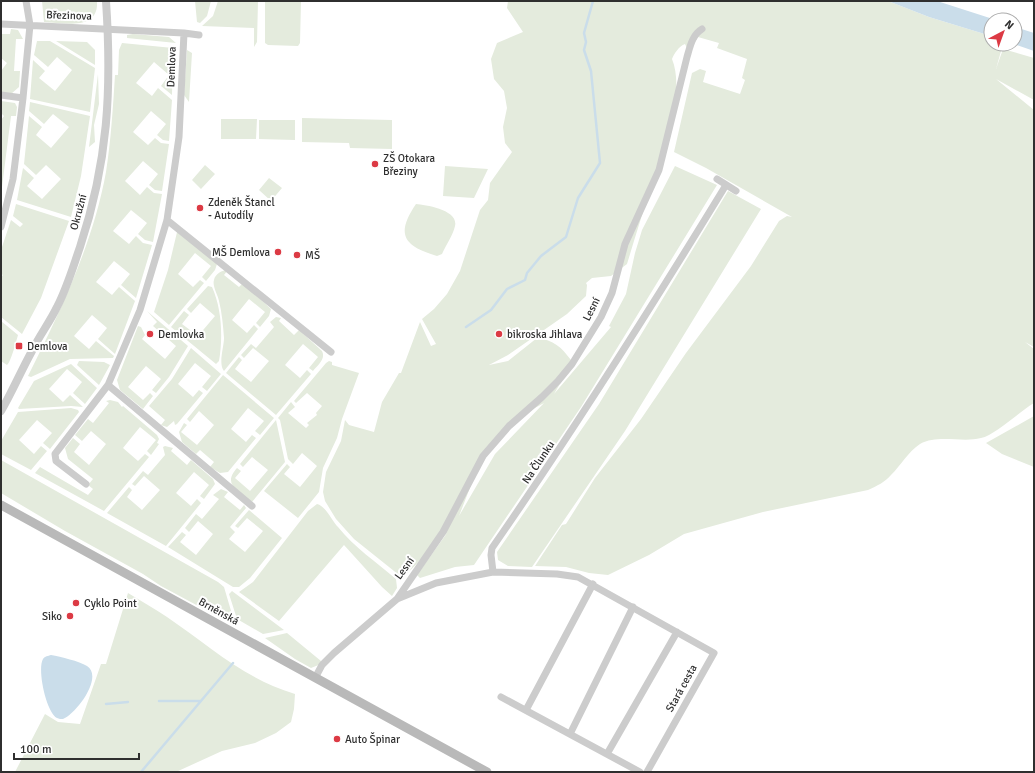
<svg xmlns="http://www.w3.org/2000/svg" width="1035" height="773" font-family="Signika,sans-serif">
  <rect width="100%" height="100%" fill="#fff"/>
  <path fill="#e4ebdd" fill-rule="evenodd" d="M42,1h55c2,30 -33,22 -53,21z
    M195,1h16l-4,15 -7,7 -3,-1z
    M218,1h40l-1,41 -3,5v-19l-52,-2 11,-10z
    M265,1h36l-1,42 -2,3 -30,-1 -3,-2z
    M508,1h380l41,16 62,19v8h12l-7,25 7,-20 31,9v42l-38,-21 38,31v237l-9,-5 9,7v54c-15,9 -39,32 -53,35 -19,5 -43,-4 -61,6 -12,8 -19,21 -29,31 -6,7 -14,11 -23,15l-105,22 -79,22 -35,21 -41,20 -19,-2 -23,-6 -31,-1 27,-41 4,-1 29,-46 46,-59 45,-66 65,-87 28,-45 8,-5 5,1 -86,-49 -32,-16 18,-79 8,-4 6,2 -3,11 37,12 5,-14 -3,-2 5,-19 -30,-11 2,-5 -21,-6 -9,15 -4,-8c-6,2 -11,10 -13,15 15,37 -13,100 -24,137 -7,22 -14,45 -21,68l-16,12 -19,2 -6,5 1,2 -1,11 -19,18 -59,41 -19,10 19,-4 29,-23c17,2 24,9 34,22v5l-17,29 57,-67 -2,-1 17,-32 9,-41 7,-23 33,-64 42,19 -136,222 -107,158 -19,2 -35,11 -3,-3 30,-42c-16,14 -28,30 -44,44l-4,-2 -45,-36 -18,-20 -11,-18 -2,-9 3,-20 15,-31 4,-21 4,5 25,7 8,-30 17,-29h2l19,-51 11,24 5,-2 -14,-25 12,-10 13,-15 13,-23 20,-61 8,-10 2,-17 22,-31 -7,-9 -2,-16 4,-19 -3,-17 -10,-12 -3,-20 6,-16 26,-11 -16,-24zM544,403l-49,51 -36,62 14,-36 28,-49 23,-17z
    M11,29l7,1 5,9h-7l-2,32h6l-1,16 -8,7 -10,-1v-22l6,-8 -6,-5v-24h9z
    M133,34l36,3 7,6 -49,-5v-3z
    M37,41h13l45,27 -5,44 -60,-13 3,-39 12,11 -6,7 16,13 17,-21 -15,-13 -9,10 -14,-12z
    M56,41l31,1 8,8v15z
    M122,43l51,5 -1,47 -11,-9 8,-11 -15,-13 -18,21 16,13 6,-8 14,12 -3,41 -6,-1 -6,-5 9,-11 -15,-13 -18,21 15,13 7,-7 6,5 8,1 -7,47 -7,-1 -6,-5 9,-11 -15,-13 -18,20 15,14 7,-8 7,6 8,1 -9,48 -8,-2 -7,-6 9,-11 -16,-13 -18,21 16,13 7,-8 7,7 9,2 -16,53 -15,-13 9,-11 -16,-13 -18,21 16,13 7,-8 16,14 -20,53 -17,-15 9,-11 -15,-13 -18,21 15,13 7,-8 18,15 -1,2 -43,1 -39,18 -3,-1c32,-64 65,-132 78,-204 5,-32 7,-65 9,-97h3l1,-25z
    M187,50l5,3 -3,49 -5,-7z
    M98,74l1,30 -5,21 1,17 -6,5z
    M1,101l14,2 2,4 -1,9h-5l-9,71 -1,-67 3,-4 -3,-3z
    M30,102l60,14 -9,60 -10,41 -54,-17 6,-32 11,10 -7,8 15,13 19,-20 -15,-14 -10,10 -12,-11 5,-48 13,11 -6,8 15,13 18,-21 -16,-13 -9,10 -15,-13z
    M302,118l90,2v29l-42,-1 -1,-5 -47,-1z
    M221,119h36l-1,20h-35z
    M259,120h36v20l-36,-1z
    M205,165l10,9 -14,15 -9,-9z
    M445,166l43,3 -14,29 -31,-2z
    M269,178l13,10 -11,13 -12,-11z
    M728,191l33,18 -136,222 -93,136 -24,-1 -10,-6 -1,-8 102,-148z
    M16,204l53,17 -28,77 -19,36 -21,-17v-40l2,-2 -2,-1v-24l10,-30 9,7 3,-3 -10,-8z
    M416,204c10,1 43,6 39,22 -2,9 -9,19 -13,28l-5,2c-33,-10 -42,-21 -21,-52z
    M178,228l39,36 -2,6 -9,11 -4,-4 9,-11 -16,-13 -17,21 15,13 7,-7 4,3 -35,42 -15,-13 14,-42z
    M228,270l-4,5 15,12 4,-4 28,26 -2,7 -9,11 -4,-4 9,-11 -16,-13 -17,21 15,13 7,-8 4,4 -34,42c-6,-7 0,-24 0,-33 -1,-13 -2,-25 -5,-37 -1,-6 -7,-15 -5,-21 1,-6 8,-10 14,-10z
    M208,286l4,1c10,22 11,51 7,74l-3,3 -45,-37 13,-16 5,4 -7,9 16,12 17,-20 -15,-13 -9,10 -4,-4z
    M147,311l41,35 -19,31 -13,16 -4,-3 9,-11 -15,-13 -18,21 15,13 7,-7 3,3 -10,13 -23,-19 -3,-10 21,-54 3,1 4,8 -3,4 23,20 11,-13 -23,-20 4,-4z
    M276,317l5,1 -2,3 15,14 5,-5 23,21c4,8 -4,14 -9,20l-4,-3 9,-11 -15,-13 -18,21 15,13 7,-8 4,4 -35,41 -50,-42 13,-16 3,3 -7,9 16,13 18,-21 -16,-13 -9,10 -3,-3 10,-11 5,4 18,-21 -4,-5z
    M1,321l17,14c-2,7 -7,27 -11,30l-6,-4z
    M191,348l30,26 -14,17 -5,-4 9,-11 -16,-13 -17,21 15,13 6,-7 4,3 -26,31 -2,1 -1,-4 -7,6 -6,-2 4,-5 -16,-14 23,-27z
    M79,361l25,1 6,3 -11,20 -22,-20z
    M329,361l3,1v3l27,8 -17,46 -5,19 -14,30 -4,24 -21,26 -34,-27 23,-27 3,3 -6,7 16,13 17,-21 -15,-13 -9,11 -5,-5 -8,-39 -2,-2 13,-16 4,5 -7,6 18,15 3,-3 -2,-2 10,-8 -1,-2 6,-7 -15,-13 -11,10 -2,-2 32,-38z
    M71,364l26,24 -12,16 -12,-11 9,-11 -15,-13 -18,20 14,13 7,-7 13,12 -12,-1 -52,3 -1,-1 16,-27z
    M223,375l51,43 -14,17 -5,-4 9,-10 -16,-13 -17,21 15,13 6,-7 4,3 -28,34 -8,1 -10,-6 4,-5 -14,-12 -4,4 -14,-12 -3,-10 5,-9 3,2 -6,7 16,13 17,-20 -15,-14 -9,11 -3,-3z
    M110,400l8,2 4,5 1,-1 34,29 2,4 -2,4 2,1 -8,11 -4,-4 9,-11 -16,-13 -17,21 15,13 7,-7 4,3 -45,54 -69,-38 5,-6 48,28 5,-6 -5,-4 5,-6 -25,-20 -3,-11 8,-10 7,6 -6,8 15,13 17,-21 -15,-13 -9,10 -7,-6 13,-16 5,4 16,-20 -3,-2z
    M71,408l7,2 1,2 -29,37 -7,-6 9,-10 -15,-13 -18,20 15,14 7,-8 6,5 -16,19 -30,-16v-13l17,-29z
    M1034,416v51l-32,-13 -16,-11z
    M276,420l9,42 -33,40c-14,-12 -30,-17 -15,-34l4,3 -6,7 15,13 18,-21 -16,-13 -9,10 -3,-3z
    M165,446l8,2 -2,3 16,14 4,-5 22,19 2,5 -11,15 -4,-3 9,-11 -15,-13 -18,21 15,13 6,-7 4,4 -35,43 -59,-33 22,-26 3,3 -5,7 15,13 18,-20 -16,-14 -9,10 -3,-2 11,-13 5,4 17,-20 -2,-8z
    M1,460l217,122 6,5 10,34 -19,-6 -54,-29 -18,-12 -78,-43 -64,-38z
    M221,489l7,3 -4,5 16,13 4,-5 2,3 -16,19 5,5 -6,7 16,13 18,-21 -16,-13 -9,10 -3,-2 14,-16 33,28 -32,40 -11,9h-6l-65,-40 14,-15 4,3 -6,7 16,13 17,-21 -15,-13 -9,11 -4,-4 11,-14 6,5 17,-20 -6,-4z
    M317,504c9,2 15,17 21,23 16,20 38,35 58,52l1,9 -5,8 -10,-9 -38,-42 -65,76 -40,-29 14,-10 55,-71z
    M232,591l52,39 -21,4 -26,-15 -8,-25z
    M128,593c13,8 27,16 39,24 44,30 76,61 128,77l-1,15 -3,13 -15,11 -21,10 -33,8 -46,21h-161l30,-58 13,8 22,2 21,-60h5z
    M287,633l34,28v3l-10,4 -16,-9 -30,-21z"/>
  <path fill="#caddea" d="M888,1h49l59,19h-5v16l-62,-19z
    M1015,27l19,6v18l-20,-7z
    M51,655c10,2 28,6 36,11 17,11 -11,48 -24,53 -2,0 -4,0 -6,-1 -11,-6 -20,-49 -14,-59 2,-3 5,-3 8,-4z"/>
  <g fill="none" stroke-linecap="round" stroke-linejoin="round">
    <path stroke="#caddea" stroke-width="2.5" d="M466,327l25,-17 16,-21 18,-9 2,-7 14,-17 25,-19 12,-39 22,-35 -9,-92 -7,-21 2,-8 -2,-9 9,-32
      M159,701h41
      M106,704l22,-2
      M141,772l92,-109"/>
    <path stroke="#ccc" stroke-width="7" d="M1,24l183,9 -5,104 -12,83 -27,90 -32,75 -53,69 1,7 30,23
      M184,33l15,2
      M1,95l22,3
      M717,179l19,12
      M167,220l164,132
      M1,227l12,-48 10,-81 7,-73 -4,-24
      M108,385l144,121
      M493,572l-2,-17 1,-7c82,-118 159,-240 234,-363
      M397,599l46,-67 40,-76 26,-30 33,-29 16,-16 14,-17 29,-47 11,-24 13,-49 34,-74 28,-113c3,-10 5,-22 15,-28
      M315,678l7,-13 12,-12 63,-54 39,-16 57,-11 64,2 21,3 136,76 -67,119
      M501,697l139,75
      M526,710l67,-126
      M570,734l63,-127
      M607,754l70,-122"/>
    <path stroke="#ccc" stroke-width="8" d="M1,411c11,-19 20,-40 31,-60 7,-15 18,-29 25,-44 10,-19 16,-40 23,-60 28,-85 32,-157 26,-246"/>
    <path stroke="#b9b9b9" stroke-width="9" d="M1,505l486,267"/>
  </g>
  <g fill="#dc3a44" stroke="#fff" stroke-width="1.5">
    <circle cx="375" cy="164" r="4"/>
    <circle cx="200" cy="208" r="4"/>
    <circle cx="278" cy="252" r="4"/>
    <circle cx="297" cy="255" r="4"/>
    <circle cx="150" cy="334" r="4"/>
    <circle cx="499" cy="334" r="4"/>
    <rect x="15" y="342" width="8" height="8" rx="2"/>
    <circle cx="76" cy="603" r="4"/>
    <circle cx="70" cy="616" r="4"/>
    <circle cx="337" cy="739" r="4"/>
  </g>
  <g text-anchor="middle" stroke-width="4" stroke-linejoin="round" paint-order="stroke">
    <g font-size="11" fill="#2f2f2f" stroke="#fff">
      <text transform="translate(69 15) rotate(2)" y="4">Březinova</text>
      <text transform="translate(171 67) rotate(-88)" y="4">Demlova</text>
      <text transform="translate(78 212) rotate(-75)" y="4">Okružní</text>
      <text transform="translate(591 309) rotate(-63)" y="4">Lesní</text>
      <text transform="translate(538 462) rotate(-56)" y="4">Na Člunku</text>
      <text transform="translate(404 568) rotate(-54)" y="4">Lesní</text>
      <text transform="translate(219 611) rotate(29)" y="4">Brněnská</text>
      <text transform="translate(681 688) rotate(-61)" y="4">Stará cesta</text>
    </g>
    <g font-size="11" fill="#2f2f2f" stroke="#fff" text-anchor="start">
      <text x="383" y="162">ZŠ Otokara<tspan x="383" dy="13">Březiny</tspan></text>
      <text x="208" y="206">Zdeněk Štancl<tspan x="208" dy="13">- Autodíly</tspan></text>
      <text x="270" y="256" text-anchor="end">MŠ Demlova</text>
      <text x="305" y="259">MŠ</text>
      <text x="158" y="338">Demlovka</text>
      <text x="507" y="338">bikroska Jihlava</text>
      <text x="27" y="350">Demlova</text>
      <text x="84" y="607">Cyklo Point</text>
      <text x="62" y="620" text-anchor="end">Siko</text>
      <text x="345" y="743">Auto Špinar</text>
    </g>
  </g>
  <rect width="1035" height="773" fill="none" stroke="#2f2f2f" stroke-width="4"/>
  <g transform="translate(1003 32) rotate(41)"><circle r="19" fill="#ffffff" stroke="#acacac"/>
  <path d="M0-3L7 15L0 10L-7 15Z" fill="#dc3a44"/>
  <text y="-6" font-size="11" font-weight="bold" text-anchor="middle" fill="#2f2f2f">N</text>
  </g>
  <path d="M14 753v6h125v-6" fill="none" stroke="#2f2f2f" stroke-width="2"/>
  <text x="20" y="753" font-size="12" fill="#2f2f2f" stroke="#ffffff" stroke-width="3" paint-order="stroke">100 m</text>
</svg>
